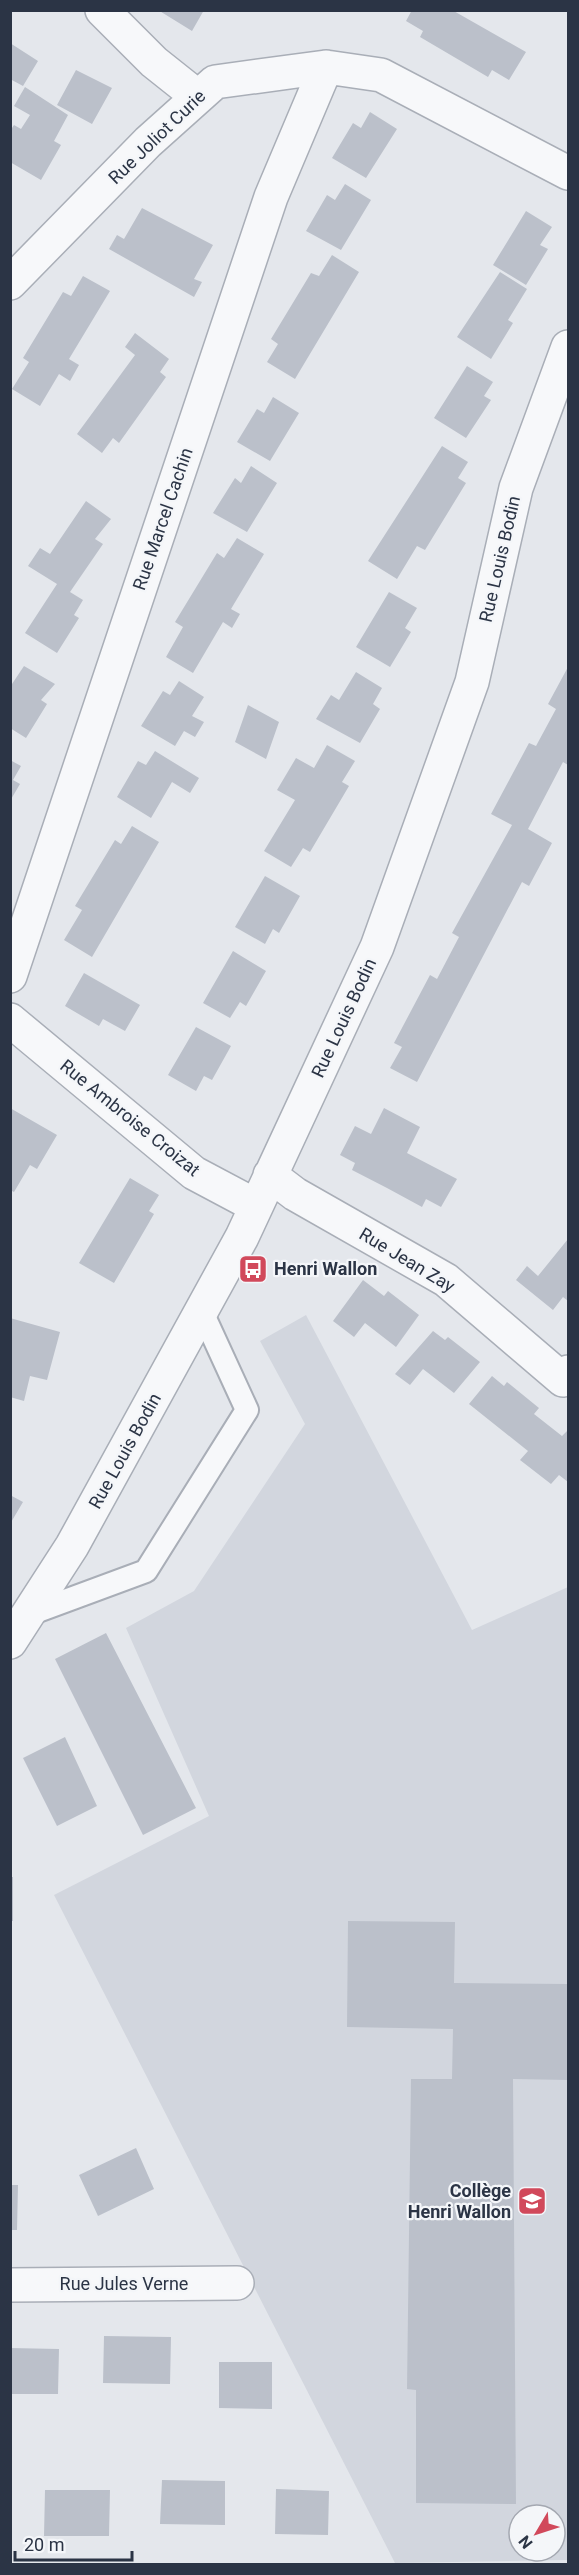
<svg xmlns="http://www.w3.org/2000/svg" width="579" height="2575" font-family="Roboto,sans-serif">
  <rect width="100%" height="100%" fill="#e4e7ec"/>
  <path fill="#d2d6de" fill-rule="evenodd" d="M306,1315l166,315 96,-43v973l-173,3 -341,-668 155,-79 -83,-188 68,-37 111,-167 -45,-83zM519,2515h36v36h-36z"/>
  <path fill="#bbc0ca" d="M158,10h46l-12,21z
    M412,10h40l74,42 -17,28 -17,-10 -4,7 -68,-40 3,-6 -17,-10z
    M10,43l28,18 -15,25 -13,-7z
    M76,70l36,18 -20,36 -35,-19z
    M25,87l43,28 -14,26 7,4 -20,35 -31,-18v-31l4,-6 7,4 9,-14 -16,-9z
    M370,112l27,17 -31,49 -34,-20 21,-35 8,5z
    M345,184l26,16 -30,50 -35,-19 21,-36 8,5z
    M142,208l71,37 -19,34 8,3 -8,15 -85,-48 8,-14 7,4z
    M526,211l26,16 -12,18 8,4 -22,36 -33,-20z
    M332,255l27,17 -64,107 -28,-17 11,-18 -7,-5 40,-66 8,3z
    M500,272l27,17 -19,31 5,3 -22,36 -34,-22z
    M83,276l27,15 -41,68 10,6 -9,16 -11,-7 -19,32 -28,-17 17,-27 -6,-4 40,-66 8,4z
    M135,333l34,26 -9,13 6,5 -47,66 -6,-5 -11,15 -25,-19 58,-79 -10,-8z
    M467,366l26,16 -9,14 7,4 -25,38 -32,-20z
    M273,397l26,16 -29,48 -33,-19 20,-33 7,4z
    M442,446l26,16 -10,16 8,5 -41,67 -8,-4 -20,33 -29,-18z
    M251,466l26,17 -30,49 -34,-19 22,-35 6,5z
    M86,501l25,18 -16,20 8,5 -33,48 13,8 -9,15 5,3 -22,35 -32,-20 32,-49 -29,-18 12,-18 10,6z
    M237,538l27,16 -33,55 9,5 -8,14 -9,-6 -30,51 -27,-16 17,-30 -8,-5 42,-69 7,5z
    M389,592l28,16 -12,20 6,4 -21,35 -34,-20z
    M24,666l31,18 -14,16 6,4 -21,34 -16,-10v-41z
    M568,667v98l-5,-3 -35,67 24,14 -23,43 -7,-4 -105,200 -27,-14 12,-21 -8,-4 36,-68 7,4 22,-42 -7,-4 60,-108 -21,-11 38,-71 7,3 20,-37 -8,-5z
    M356,672l26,16 -9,16 7,5 -20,34 -44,-24 15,-24 8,5z
    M179,681l25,16 -12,19 12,6 -9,15 -11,-6 -9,15 -34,-20 22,-35 7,4z
    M248,705l31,17 -13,37 -31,-17z
    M327,745l28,16 -13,21 7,4 -39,66 -7,-4 -12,19 -27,-16 31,-51 -18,-10 19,-32 18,10z
    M155,751l44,27 -9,15 -18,-11 -21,36 -34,-21 21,-36 8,4z
    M10,760l11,6 -8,14 7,4 -10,17z
    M132,826l27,16 -67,115 -28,-17 18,-30 -7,-4 40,-66 6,4z
    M265,876l35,20 -21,37 -6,-4 -8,15 -30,-17z
    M233,951l33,20 -20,35 -6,-4 -10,16 -27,-15z
    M84,973l56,32 -15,26 -22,-12 -4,7 -34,-20z
    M196,1027l35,19 -19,34 -8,-4 -8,15 -28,-16z
    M10,1108l47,27 -20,34 -7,-4 -16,27 -4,-2z
    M384,1108l36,19 -13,26 50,26 -16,28 -15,-8 -4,8 -35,-19 -35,-18 3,-7 -15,-8 15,-29 16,8z
    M130,1178l29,17 -10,16 5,3 -40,69 -35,-20z
    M568,1239v62l-5,-4 -10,13 -37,-30 11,-14 11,10z
    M363,1280l21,16 4,-5 31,24 -23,32 -31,-24 -11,14 -21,-16z
    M10,1318l50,14 -13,48 -17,-4 -6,25 -14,-4z
    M433,1331l12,9 3,-3 32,25 -26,31 -31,-24 -13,16 -15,-11z
    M492,1376l12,10 3,-4 32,26 -5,6 28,22 6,-6v52l-9,-7 -8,9 -31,-24 8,-9 -59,-47z
    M10,1495l13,7 -13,22z
    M106,1633l90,175 -53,27 -88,-176z
    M65,1737l32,69 -40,20 -34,-68z
    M10,1877h3v44h-3z
    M348,1921l107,1 -1,61 114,1v96l-55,-1 3,425 -100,-1v-113l-9,-1 4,-310h41l1,-50 -106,-2z
    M136,2148l18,41 -56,27 -19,-41z
    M10,2185h8l-1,45h-7z
    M104,2336l67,1 -1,47 -67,-1z
    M10,2348l49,1 -1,45h-48z
    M219,2362h53v47l-53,-1z
    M162,2480l63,1v44l-65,-1z
    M276,2489l53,2 -1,44 -53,-1z
    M45,2490h65l-1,46h-65z"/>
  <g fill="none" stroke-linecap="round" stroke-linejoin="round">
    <g stroke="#a9aeb7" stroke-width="26">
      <path id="lane" d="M27,1615l119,-44 101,-161 -45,-98"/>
    </g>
    <g stroke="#a9aeb7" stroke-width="36">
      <path id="street" d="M102,10l52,52 44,35
        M10,283l138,-141 67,-60 111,-15 55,8 187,98
        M10,976l261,-779 55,-130
        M10,1020l184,153 62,33
        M270,1175l25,19 151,86 117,100 5,-8
        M10,1642l62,-96 170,-309 135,-290 95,-265 44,-194 52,-141
        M10,2285l227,-2"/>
    </g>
    <use href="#lane" stroke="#f7f8fa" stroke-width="22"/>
    <use href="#street" stroke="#f7f8fa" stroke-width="33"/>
  </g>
  <defs>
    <g id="bus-square" transform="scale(1.5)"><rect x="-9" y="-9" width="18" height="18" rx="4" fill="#d1495b" stroke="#f4f6f9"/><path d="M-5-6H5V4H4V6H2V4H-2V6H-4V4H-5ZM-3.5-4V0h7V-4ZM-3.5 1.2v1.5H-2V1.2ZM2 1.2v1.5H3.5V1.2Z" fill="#fff"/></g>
    <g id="school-square" transform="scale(1.5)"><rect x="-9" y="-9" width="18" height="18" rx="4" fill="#d1495b" stroke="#f4f6f9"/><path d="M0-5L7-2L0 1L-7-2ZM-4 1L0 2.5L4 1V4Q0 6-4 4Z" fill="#fff"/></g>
  </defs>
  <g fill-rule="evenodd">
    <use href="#bus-square" x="253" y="1269"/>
    <use href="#school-square" x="532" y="2201"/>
  </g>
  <g text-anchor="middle" stroke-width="4.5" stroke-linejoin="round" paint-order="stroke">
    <g font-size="18" fill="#2b3445" stroke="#f4f6f9">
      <text transform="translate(157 137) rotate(-44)" y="6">Rue Joliot Curie</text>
      <text transform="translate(163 519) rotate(-71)" y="6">Rue Marcel Cachin</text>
      <text transform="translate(500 559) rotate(-77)" y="6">Rue Louis Bodin</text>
      <text transform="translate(344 1018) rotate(-65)" y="6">Rue Louis Bodin</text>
      <text transform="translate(130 1118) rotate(39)" y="6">Rue Ambroise Croizat</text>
      <text transform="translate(407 1260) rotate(31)" y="6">Rue Jean Zay</text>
      <text transform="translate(125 1451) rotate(-61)" y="6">Rue Louis Bodin</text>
      <text x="124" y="2290">Rue Jules Verne</text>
    </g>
    <g font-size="18" font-weight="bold" fill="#2b3445" stroke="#f4f6f9" text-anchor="start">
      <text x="274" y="1275">Henri Wallon</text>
      <text x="511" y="2197" text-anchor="end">Collège<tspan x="511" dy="21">Henri Wallon</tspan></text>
    </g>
  </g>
  <rect width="579" height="2575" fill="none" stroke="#2b3445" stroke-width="24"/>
  <g transform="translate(537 2533) rotate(231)"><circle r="28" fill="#f4f6f9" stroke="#a4a8b1" stroke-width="1.5"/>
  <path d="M0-4.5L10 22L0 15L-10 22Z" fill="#d1495b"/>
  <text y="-9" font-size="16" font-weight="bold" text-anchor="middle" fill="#2b3445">N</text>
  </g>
  <path d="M15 2551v9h117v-9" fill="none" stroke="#2b3445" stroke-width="3"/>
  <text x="24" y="2551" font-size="18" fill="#2b3445" stroke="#f4f6f9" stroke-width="4.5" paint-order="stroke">20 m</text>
</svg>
